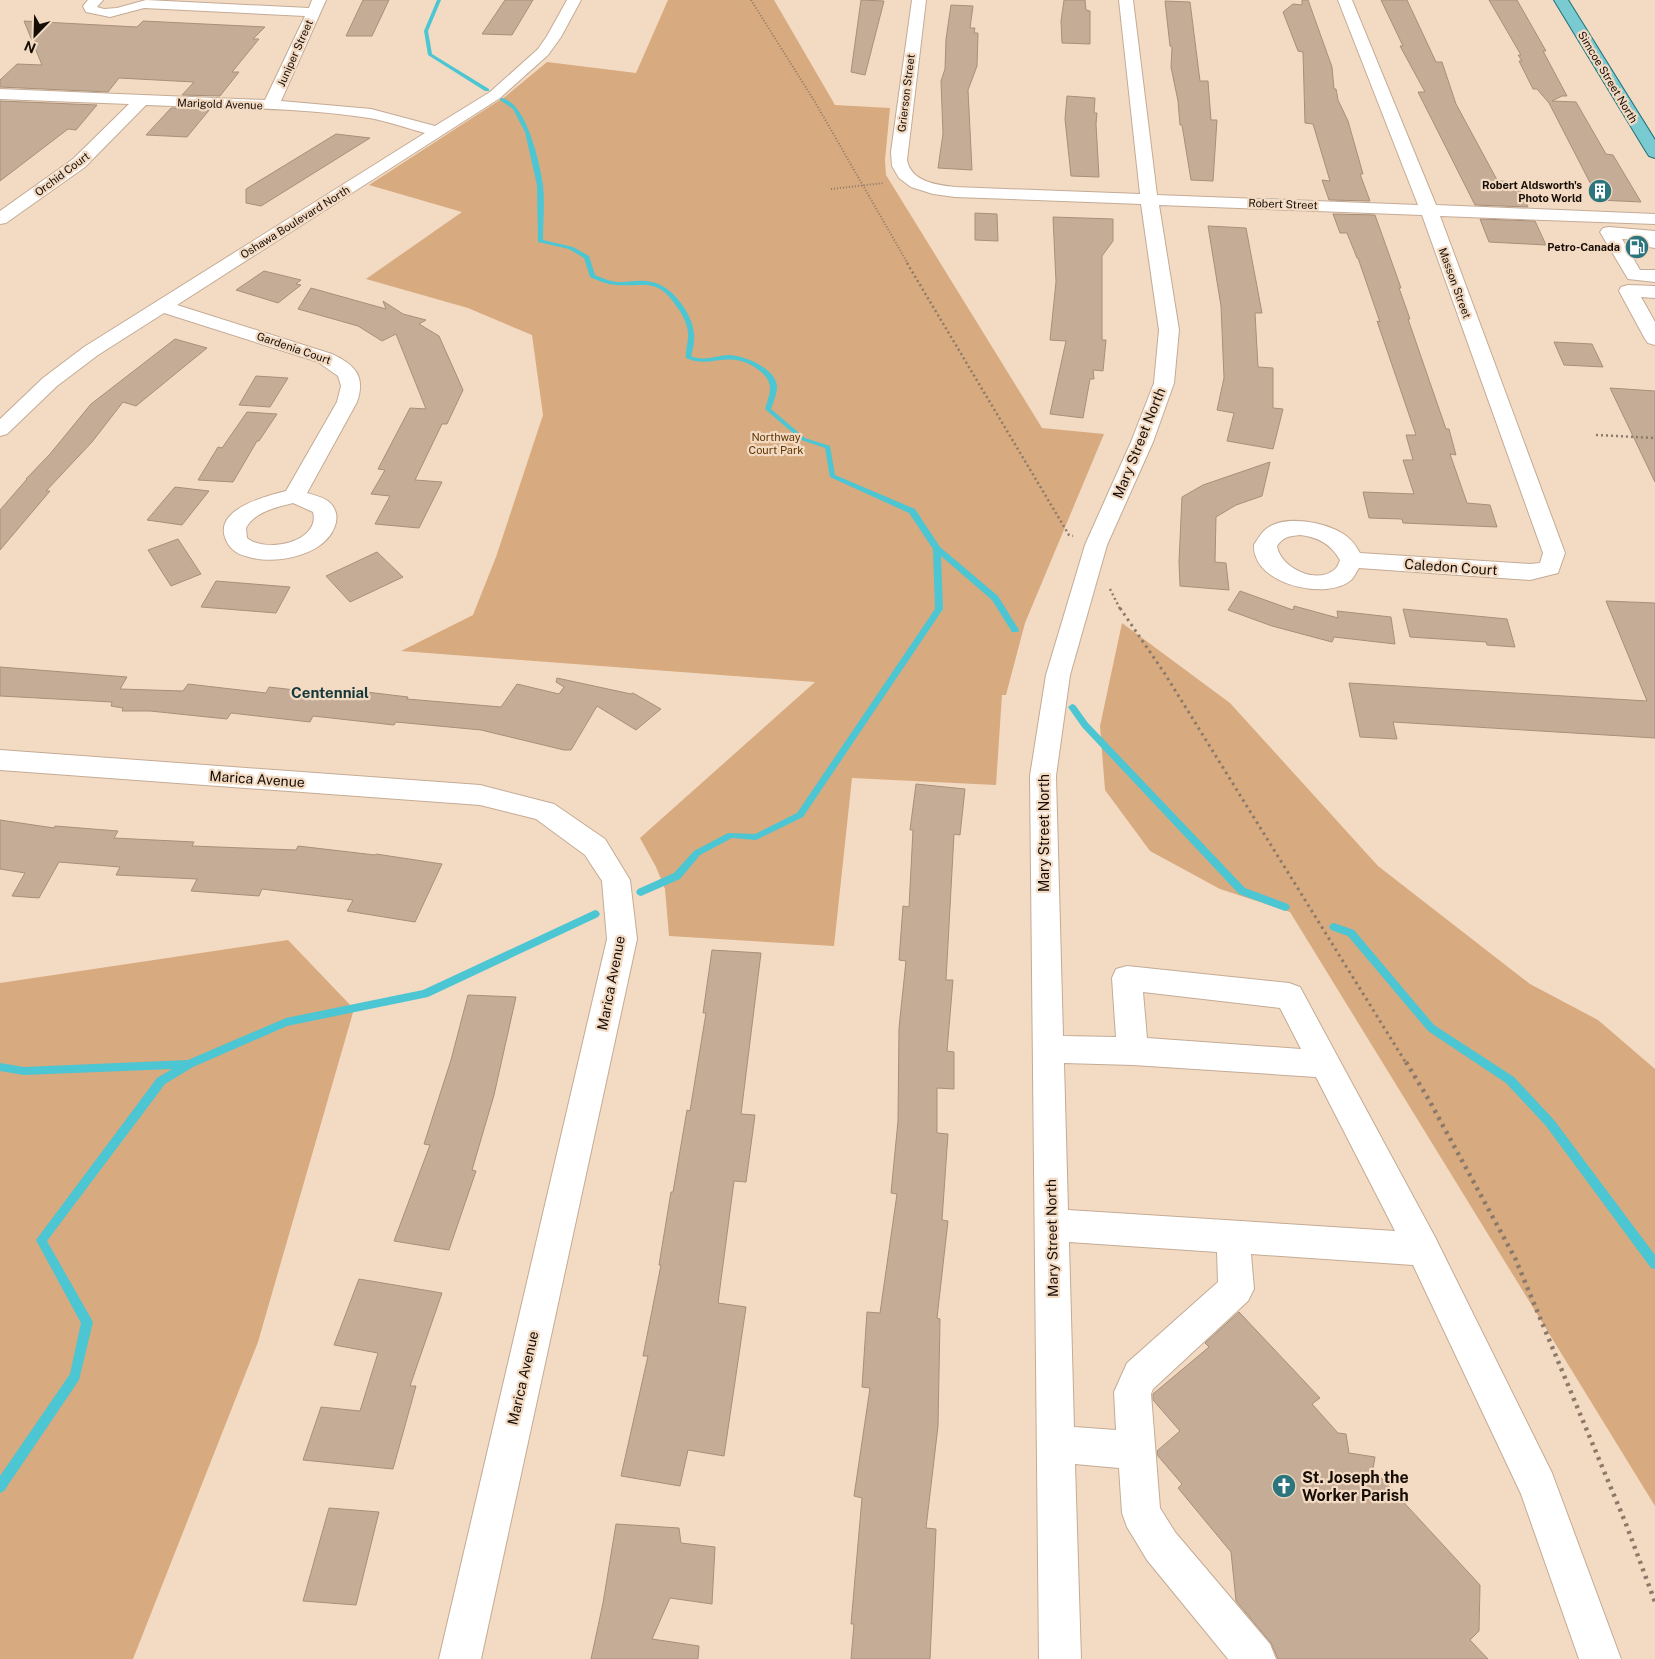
<svg xmlns="http://www.w3.org/2000/svg" width="1655" height="1659" font-family="'Public Sans',sans-serif">
  <rect width="100%" height="100%" fill="#f3dac3"/>
  <path fill="#d7aa7f" d="M668,0h106l61,105 55,3 -5,52 1,15 156,253 62,6 -79,189 -19,72h-4l-6,90 -144,-7 -18,168 -165,-10 -4,-47 -9,-22 -16,-29 175,-156 -414,-31 72,-36 23,-58 47,-142 -11,-80 -64,-27 -102,-29 96,-67 -93,-27 137,-89 41,-34 89,11z
    M1122,623l108,80 148,163 152,118 68,36 57,49v437l-365,-594 -70,-23 -70,-38 -45,-61 -5,-64z
    M288,940l66,69 -96,333 -125,317h-133v-676z"/>
  <g fill="none" stroke-linecap="round" stroke-linejoin="round">
    <path fill="#4bc6d2" fill-rule="evenodd" d="M437,0h4l-13,31 4,23 57,35v2h-4l-57,-36 -4,-24z
      M500,98c26,1 40,66 43,87 2,18 0,37 0,55l30,7 16,9 6,19c7,3 14,6 22,7 12,0 23,-3 35,0 20,4 40,31 42,51 1,8 -1,16 -3,23 13,6 26,-1 39,-1 15,1 45,13 47,31 0,7 -3,15 -6,23l34,29 25,8 5,29 80,34 25,38 58,49 21,34 -1,2h-6l-20,-32 -51,-44 2,53 -140,208 -47,23 -24,-2 -32,17 -20,24 -39,17 -3,-1 -2,-3 2,-3 36,-16 20,-22 34,-18 27,1 42,-21 138,-204 -2,-60 -24,-36 -79,-36 -5,-29 -24,-8 -36,-31c5,-16 10,-26 -5,-38 -31,-24 -48,-1 -74,-13 -1,-8 3,-17 2,-26 -1,-9 -6,-18 -11,-25 -20,-30 -31,-20 -61,-22 -10,-1 -17,-4 -26,-8l-6,-19 -15,-9 -31,-7 -1,-57 -12,-53 -12,-23 -13,-9z
      M1072,704l3,1 13,18 157,165 43,16 2,3 -2,3 -3,1 -46,-17 -157,-167 -14,-20z
      M595,910l3,1 2,3 -2,3 -170,80 -141,29 -94,41 -28,17 -118,157 46,81 -14,58 -75,111 -4,2v-17l70,-102 11,-51 -45,-83 121,-162 15,-9 -148,6 -24,-4v-8l24,4 164,-7 98,-42 137,-28z
      M1334,923l20,7 80,95 80,52 40,43 101,135v14l-4,-1 -105,-142 -40,-43 -78,-52 -80,-95 -17,-6 -2,-3 2,-3z"/>
  </g>
  <path fill="#c4ac96" stroke="#a78f7a" d="M363,0h26l-17,36h-26z
    M505,0h28l-21,35 -30,-1z
    M861,0l23,1 -19,74 -14,-3z
    M1064,0h21l1,10 4,1v33l-28,-1 -1,-22z
    M1302,0h6l24,67 2,22h2l2,11 10,21 15,53h-3l10,27 -41,-1 -7,-20 8,1 -17,-57 -8,-1 -2,-71 -5,-1 -15,-39 10,-8 9,1z
    M1381,0h26l29,62h6l14,42 40,74 2,3 18,1 12,25 -53,-2 -57,-113h7l-25,-46h3z
    M1489,0h28l29,51h-3l24,45h-5l-10,5 24,1 30,52 7,1 28,47 -42,-2 -50,-97 -12,-14h-4l-14,-28h3l-4,-6h3z
    M1165,1l25,1 10,79h8l3,39h6l-4,61 -22,-1 -9,-55h-2l-2,-24 -7,-34 1,-20 -2,-1z
    M951,5l22,1 -3,22h5l-1,5h4l-1,33 -9,24 4,80 -34,-2 5,-34 -2,-53 4,-12 1,-30z
    M24,21l113,6 6,-6 122,6 -12,12h6l-27,33h7l-19,24 -38,-1 12,-13 -75,-4 -11,14 -108,-5v-7l17,-16 25,1z
    M1067,96l28,2 -1,15h3l-1,11 3,53 -28,-1 -6,-57z
    M0,101l97,4 -21,25 -8,-1 -68,52z
    M171,108h3l36,1 -23,28 -41,-2z
    M336,134l34,4 -109,68 -15,-3v-14z
    M975,213l22,1 1,27 -23,-1z
    M1333,214l42,1 26,73h-2l11,31h-2l38,110h3l7,26 -6,-1 17,49 23,2 7,22 -94,-4 -1,-4 -33,-1 -6,-26 51,2 -11,-34h10l-7,-25h10l-39,-114 3,1 -22,-64h-1l-10,-25h-7z
    M1053,217l60,2v22l-11,15v84h4l-3,31 -10,-1 1,9h-4l-7,39 -33,-4 16,-73 -16,-1 6,-58z
    M1480,219l55,2 11,24 -57,-3z
    M1208,226l38,2 16,85h-7l3,54 15,1v40l10,1 -10,40 -46,-8 7,-28 -17,-3 7,-32 -3,-72z
    M264,271l37,9 -5,4 5,1 -23,18 -42,-13z
    M311,288l75,21 -3,-8 20,13 23,6 -7,4 20,12 24,54 -16,34h-5l-27,56 27,2 -23,46 -44,-4 15,-28 -19,-2 14,-24 -7,-1 32,-61 16,1 -30,-75 -14,7 -24,-15 -60,-17z
    M175,339l32,9 -71,58 -13,-4 -31,40 -46,49h4l-50,59v-40l27,-31h-1l24,-25 41,-50z
    M1554,342l38,2 11,23 -39,-2z
    M256,376l32,2 -18,29 -31,-2z
    M1610,388l45,3v91l-34,-71z
    M247,412l30,2 -18,27h-2l-24,41 -35,-2 20,-33 4,1z
    M1270,462l-8,34 -26,9 -20,12 -1,45 11,1 3,27 -49,-4 -1,-24 3,-65 21,-12z
    M175,487l34,4 -27,34 -35,-5z
    M178,539l23,35 -30,12 -23,-36z
    M377,552l26,25 -53,25 -24,-26z
    M216,581l74,6 -14,26 -75,-6z
    M1240,591l53,19 1,-4 44,12 -1,-7 54,6 4,27 -61,-7 -2,5 -60,-16 -44,-16z
    M1606,601l49,2v135l-262,-16 4,17 -37,-2 -11,-54 298,18z
    M1403,609l104,10 8,28 -28,-2 -1,-3 -76,-5z
    M0,667l127,10 -7,12 63,2 5,-7 78,9 3,-6 78,9 3,-6 58,7 -1,2 94,8 16,-23 42,10 5,-7 -8,-5 1,-4 74,16 2,-1 28,16 -25,21 -39,-24 -26,44h-7l-83,-20 -85,-8 -2,3 -81,-9 -3,6 -79,-9 -4,6 -77,-8h-28l1,-3 -12,-2 1,-4 -112,-6z
    M916,784l49,5 -5,46 -6,-1 -8,146h7l-6,71 7,1v37l-17,-1v45l11,1 -6,86 6,1 -11,97 3,1 -2,107 -12,102 10,1 -6,130h-79l3,-35h-3l11,-126 -8,-2 16,-108 -8,-1 5,-75 13,1 17,-119 -6,-1 7,-72 1,-93 7,-67 -7,-1 4,-54 6,1 4,-77h-3z
    M0,820l54,8 1,-2 63,5 -4,7 80,4 -2,4 104,4 2,-4 77,9 1,-1 66,10 -27,58 -68,-11 6,-11 -91,-11 -3,7 -68,-5 6,-12 -81,-4 4,-8 -61,-5 -20,36 -27,-2 13,-23 -25,-4z
    M712,950l49,3 -20,161 14,1 -9,67 -12,-1 -16,122 28,4 -22,149 -36,-6 -8,36 -59,-10 27,-120h-5l18,-91h-2l12,-73h2l14,-82 3,1 16,-98h-3z
    M468,995l48,2 -22,98 -22,75 4,1 -27,79 -55,-9 36,-96 -6,-1 27,-84z
    M359,1279l83,14 -32,93h6l-23,83 -90,-9 18,-53 39,4 18,-58 -44,-8z
    M1239,1312l81,86 -8,6 26,29 8,1 3,19 26,4 -2,12 107,116 -1,46 -9,9 18,19h-210l-7,-16 -35,-42 -5,-49 -53,-64 4,-4 -24,-28 -1,-5 23,-20 -27,-31v-6l56,-47 -4,-4z
    M329,1508l50,4 -23,93 -53,-4z
    M616,1524l63,4 2,15 34,4 -3,57 -42,-6 -18,41 47,7 -1,13h-107l12,-56z"/>
  <g fill="none" stroke-linecap="round" stroke-linejoin="round">
    <path stroke="#d2bba7" stroke-width="16" stroke-dasharray="16 8" stroke-linecap="butt" d="M1629,247h18"/>
    <g stroke="#c4ab95" stroke-width="2">
      <path id="minor" d="M88,0h15l-6,7 7,2 13,-1 29,-8 163,8 3,-8h14l-45,101 90,8 64,17 55,-34 48,-43 9,-13 20,-36h14l-20,37 -13,18 -48,43 -323,207 155,49c23,11 34,22 25,48l-50,91c7,2 15,4 21,8 18,15 4,38 -12,47 -19,11 -46,15 -67,9 -10,-2 -19,-7 -23,-17 -14,-31 41,-44 60,-49l51,-89 4,-16 -3,-10 -20,-14 -154,-49 -66,42 -41,31 -50,48 -7,2v-17l43,-41 41,-31 341,-214c-19,-5 -38,-12 -56,-15 -73,-11 -149,-10 -223,-13l-61,62 -79,56 -6,1v-13l73,-52 56,-55 -129,-5v-10l265,11 40,-84 -161,-8 -34,9 -24,-5 -3,-6zM293,503l20,9c8,30 -47,42 -66,26l-1,-10c8,-16 31,-21 47,-25z
        M912,0h14l-19,160c4,22 30,25 48,27l185,7 -21,-194h14l24,195 261,10 -80,-205h14l84,205 219,9v10l-215,-8 125,337 -7,20 -28,7 -171,-12c-3,4 -5,10 -9,13 -24,18 -84,5 -94,-24 -2,-4 -2,-8 -2,-12 3,-5 7,-12 12,-16 18,-15 61,-7 79,6 7,5 11,11 15,18l170,11 10,-1 3,-10 -121,-338 -263,-10 20,125 -5,53 -21,59 -46,103 -37,130 -14,101 7,260 53,1 -4,-59 4,-9 11,-3 162,17 11,4 135,250 117,236 69,186h-42l-58,-165 -108,-229 -162,-11 3,35 -6,12 -95,88 -2,5 9,114 15,24 95,112 6,15h-48l-81,-99 -20,-33 -5,-14 -3,-45 -44,-4 6,195h-42l-9,-883 16,-101 39,-130 46,-103 23,-59 5,-53 -18,-126 -186,-7 -22,-3 -22,-7 -12,-9 -7,-12 -1,-14zM1300,535c18,2 31,9 40,25 -1,3 -3,8 -6,10 -19,15 -54,-3 -57,-24 6,-9 12,-10 23,-11zM1143,992l137,16 21,41 -154,-11zM1064,1063l69,2 183,12 79,154 -327,-21zM1069,1242l148,10 1,30 -91,81 -13,29 2,38 -42,-3z
        M1609,227l46,4v17l-6,-1 -5,-7 -22,-1 18,31h15v12l-27,-3 -28,-47 3,-4z
        M1628,285l27,1v12l-14,-1 14,25v23l-7,-2 -3,-4 -26,-48 2,-4z
        M0,750l480,35 74,19 51,35 25,41 7,59 -156,720h-42l168,-720 -5,-58 -17,-26 -49,-36 -56,-14 -480,-35z"/>
    </g>
    <g stroke="#1c7076" stroke-width="2">
      <path id="major" d="M1554,0h14l87,140v18l-6,-2 -2,-3z"/>
    </g>
    <path stroke="#8b7a6a" stroke-width="2" stroke-dasharray="1 2" stroke-linecap="butt" d="M751,0l64,102 93,162
      M831,189l53,-6"/>
    <path stroke="#8b7a6a" stroke-width="2.5" stroke-dasharray="2 3" stroke-linecap="butt" d="M907,263l162,272 4,1
      M1596,435l59,3
      M1110,589l10,20"/>
    <path stroke="#8b7a6a" stroke-width="3" stroke-dasharray="2.5 4" stroke-linecap="butt" d="M1120,608l45,66 241,389"/>
    <path stroke="#8b7a6a" stroke-width="4.5" stroke-dasharray="3 5" stroke-linecap="butt" d="M1406,1062l23,38 86,158 111,266 29,78"/>
    <use href="#minor" fill="#fff" fill-rule="evenodd"/>
    <use href="#major" fill="#79cad1" fill-rule="evenodd"/>
  </g>
  <defs>
    <g id="building-disc" transform="scale(1.25)"><circle r="9.5" fill="#2c757d" stroke="#f3dac3"/><path d="M-4-6H4V6H1V3H-1V6H-4ZM-2.5-4.3h1.7v1.8h-1.7ZM.8-4.3h1.7v1.8H.8ZM-2.5-1h1.7V.8h-1.7ZM.8-1h1.7V.8H.8Z" fill="#fff"/></g>
    <g id="fuel-disc" transform="scale(1.25)"><circle r="9.5" fill="#2c757d" stroke="#f3dac3"/><path d="M-5.5-6h7V0h2V4h1.3V-2.5L3-4.5l.8-.8L6-3V5H2.5V1h-1V6h-7ZM-4.2-4.7v3.2H.2V-4.7Z" fill="#fff"/></g>
    <g id="church-disc" transform="scale(1.25)"><circle r="9.5" fill="#2c757d" stroke="#f3dac3"/><path d="M-1.2-6h2.4v3.5h3.3v2.4h-3.3V6h-2.4V-.1h-3.3v-2.4h3.3Z" fill="#fff"/></g>
  </defs>
  <g fill-rule="evenodd">
    <use href="#building-disc" x="1600" y="191"/>
    <use href="#fuel-disc" x="1637" y="247"/>
    <use href="#church-disc" x="1284" y="1486"/>
  </g>
  <g text-anchor="middle" stroke-width="4.5" stroke-linejoin="round" paint-order="stroke">
    <g font-size="11" fill="#160d06" stroke="#f3dac3">
      <text transform="translate(295 53) rotate(-66)" y="4">Juniper Street</text>
      <text transform="translate(1608 77) rotate(59)" y="4">Simcoe Street North</text>
      <text transform="translate(906 93) rotate(-83)" y="4">Grierson Street</text>
      <text transform="translate(220 104) rotate(2)" y="4">Marigold Avenue</text>
      <text transform="translate(62 174) rotate(-37)" y="4">Orchid Court</text>
      <text transform="translate(1283 204) rotate(2)" y="4">Robert Street</text>
      <text transform="translate(295 222) rotate(-32)" y="4">Oshawa Boulevard North</text>
      <text transform="translate(1455 283) rotate(70)" y="4">Masson Street</text>
      <text transform="translate(294 348) rotate(19)" y="4">Gardenia Court</text>
    </g>
    <g font-size="11" font-weight="bold" fill="#160d06" stroke="#f3dac3" text-anchor="end">
      <text x="1582" y="189">Robert Aldsworth's<tspan x="1582" dy="13">Photo World</tspan></text>
      <text x="1620" y="251">Petro-Canada</text>
    </g>
    <g font-size="11" fill="#613805" stroke="#f3dac3">
      <text x="776" y="441">Northway<tspan x="776" dy="13">Court Park</tspan></text>
    </g>
    <g font-size="14" fill="#160d06" stroke="#f3dac3">
      <text transform="translate(1139 443) rotate(-68)" y="5">Mary Street North</text>
      <text transform="translate(1451 567) rotate(4)" y="5">Caledon Court</text>
      <text transform="translate(257 779) rotate(4)" y="5">Marica Avenue</text>
      <text transform="translate(1044 833) rotate(-90)" y="5">Mary Street North</text>
      <text transform="translate(611 983) rotate(-79)" y="5">Marica Avenue</text>
      <text transform="translate(1052 1238) rotate(-91)" y="5">Mary Street North</text>
      <text transform="translate(523 1378) rotate(-77)" y="5">Marica Avenue</text>
    </g>
    <g font-size="15" font-weight="bold" fill="#15383b" stroke="#f3dac3">
      <text x="330" y="698">Centennial</text>
    </g>
    <g font-size="16" font-weight="bold" fill="#160d06" stroke="#f3dac3" text-anchor="start">
      <text x="1302" y="1483">St. Joseph the<tspan x="1302" dy="18">Worker Parish</tspan></text>
    </g>
  </g>
  <g transform="translate(35 35) rotate(203)" stroke="#f3dac3" stroke-width="4" paint-order="stroke">
  <path d="M0-4L9 19L0 12L-9 19Z" fill="#160d06"/>
  <text y="-8" font-size="14" font-weight="bold" text-anchor="middle" fill="#160d06">N</text>
  </g>
</svg>
